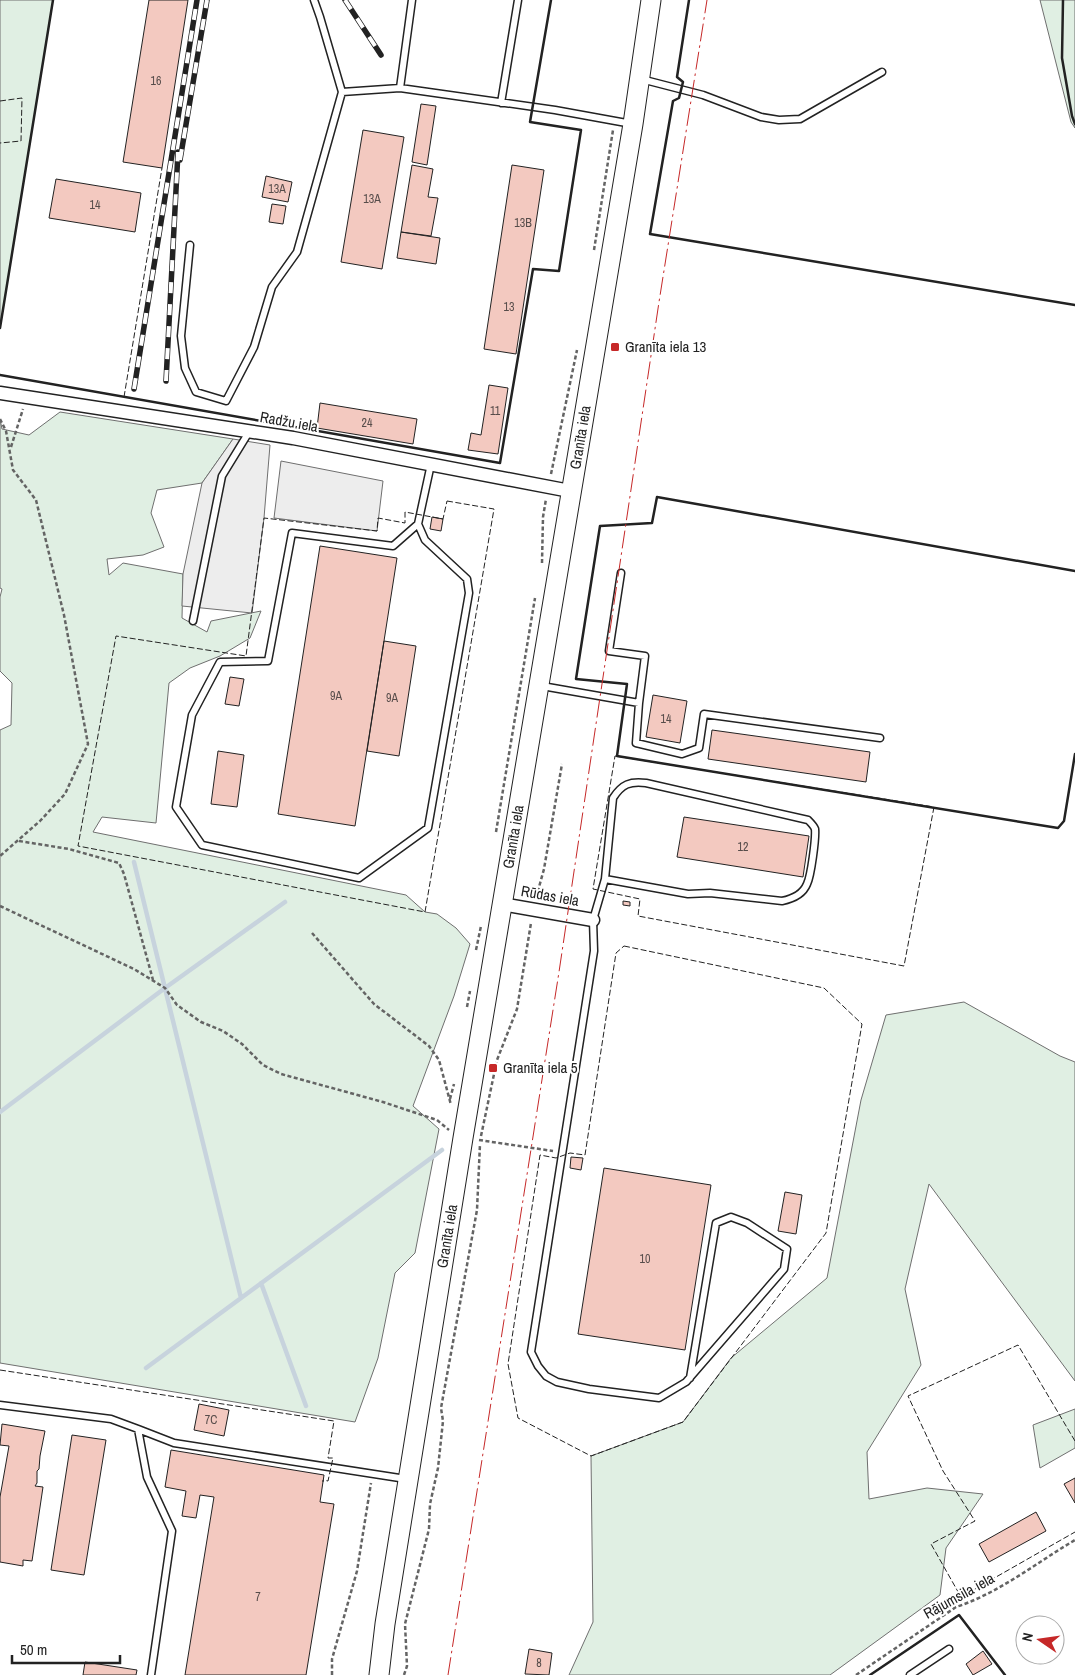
<svg xmlns="http://www.w3.org/2000/svg" width="1075" height="1675" font-family="'Archivo Narrow',sans-serif">
  <rect width="100%" height="100%" fill="#fff"/>
  <path fill="#e0efe3" stroke="#6f6f6f" d="M0,0h53l-53,328z
    M1040,0h35v128l-4,-6z
    M60,412l173,27 -31,44 -45,7 -6,23 13,34 -21,8 -36,4 2,16 14,-12 60,11 -1,44 25,14 4,-11 50,-10 -11,27 -30,18 -30,12 -21,15 -13,140 -54,-6 -9,15 313,63 19,17 12,2 19,14 14,16 -16,52 -41,110 26,23 -24,124 -20,20 -17,85 -23,64 -355,-59v-633l11,-5 1,-42 -12,-12v-74l2,-8 -2,-1v-169l2,10 27,6z
    M964,1002l96,54 15,6v319l-146,-197 -24,105 16,76 -54,87 2,47 58,-11 56,6 -37,54 -6,47 -110,80h-261l24,-53 -2,-166 92,-34 48,-64 96,-80 34,-178 25,-85z
    M1075,1409v39l-35,20 -7,-43z"/>
  <path fill="#ededed" stroke="#6f6f6f" d="M233,439l37,6 -6,73 -12,95 -70,-7 1,-32 19,-91z
    M281,461l102,20 -6,50 -103,-13z"/>
  <g fill="none" stroke-linecap="round" stroke-linejoin="round">
    <path stroke="#c7d3dd" stroke-width="4.5" d="M134,862l107,436
      M0,1112l165,-124 120,-86
      M261,1283l45,123
      M146,1368l296,-218"/>
  </g>
  <path fill="#f3c9c0" stroke="#222" d="M149,0h39l-26,168 -39,-6z
    M421,104l15,2 -9,59 -15,-3z
    M363,130l41,7 -22,132 -41,-7z
    M412,165l21,4 -5,28 10,1 -7,38 -30,-4z
    M512,165l32,5 -28,184 -32,-5z
    M266,176l26,6 -4,20 -26,-5z
    M56,179l85,14 -6,39 -86,-14z
    M272,204l14,2 -3,18 -14,-2z
    M401,232l39,6 -4,26 -39,-6z
    M489,385l19,3 -10,66 -30,-4 3,-17 10,2z
    M320,403l97,16 -4,25 -96,-16z
    M432,517l11,2 -2,12 -11,-2z
    M320,546l77,12 -42,268 -77,-12z
    M384,641l32,5 -17,110 -32,-5z
    M230,677l14,2 -5,27 -14,-2z
    M653,695l34,6 -7,42 -34,-6z
    M712,730l158,22 -4,30 -158,-23z
    M218,751l26,4 -7,52 -26,-3z
    M684,817l125,19 -6,41 -126,-20z
    M623,901l7,1v4l-7,-1z
    M571,1157l12,1 -2,12 -11,-2z
    M604,1168l107,17 -26,165 -107,-16z
    M785,1192l17,3 -6,39 -18,-3z
    M199,1404l30,6 -5,26 -30,-6z
    M2,1424l43,7 -5,25 -1,13 -2,2v12l-2,3 8,1 -11,74 -9,-1v6l-23,-4v-65l9,-51 -9,-1z
    M72,1435l34,5 -22,135 -33,-5z
    M171,1450l153,25 -4,27 14,2 -28,171h-121l29,-178 -14,-2 -4,23 -14,-2 4,-25 -21,-4z
    M1075,1478v25l-11,-19z
    M1036,1512l10,19 -57,31 -10,-18z
    M529,1649l23,4 -3,22 -24,-1z
    M983,1651l9,13 -19,11 -7,-11z
    M85,1662l52,8 -1,5h-53z"/>
  <g fill="none" stroke-linecap="round" stroke-linejoin="round">
    <g stroke="#222" stroke-width="9">
      <path id="lane" d="M314,0l6,17 22,75
        M412,0l-12,88 155,22 77,14
        M641,79l62,16 58,22 18,3 21,-1 82,-47
        M501,103l17,-103
        M190,245l-9,91 4,32 11,24 30,9 28,-54 18,-60 25,-35 45,-160 58,-4
        M418,524l-25,22 -101,-13 -24,128 -48,1 -28,53 -16,92 26,38 157,33 69,-50 41,-235 -2,-14 -42,-39 -7,-16 13,-60
        M621,573l-12,78 36,5 -6,47
        M193,621l29,-145 27,-44
        M542,686l97,17 -3,40 46,11 17,-6 5,-34 176,24
        M605,879l83,15 22,-1 72,8c10,-2 21,-7 25,-17 4,-8 9,-46 8,-55 -1,-3 -4,-6 -7,-9l-162,-37c-16,-2 -24,1 -33,15l-8,81 -12,41 1,31 -63,401 7,14 8,10 11,6 32,7 70,9 27,-16 98,-113 3,-20 -40,-26 -16,-6 -15,6 -26,155
        M0,1405l111,14 27,10
        M151,1675l21,-144 -25,-54 -9,-48 36,14 232,36
        M910,1675l39,-26"/>
    </g>
    <g stroke="#222" stroke-width="15">
      <path id="street" d="M0,393l293,45 277,53
        M502,904l91,16"/>
    </g>
    <g stroke="#222" stroke-width="21">
      <g id="secondary">
        <path id="s1" d="M379,1675l6,-51 78,-486 170,-1014 18,-124"/>
      </g>
    </g>
    <path stroke="#646464" stroke-width="2.5" stroke-dasharray="4 2.5" stroke-linecap="butt" d="M594,250l19,-120
      M0,419l6,12 7,39 23,30 28,115 24,129 -23,50 -25,27 -40,35
      M11,447l12,-38
      M551,474l26,-124
      M542,563l1,-46 3,-18
      M496,832l39,-234
      M19,841l50,8 50,14 5,11 29,106
      M536,898l8,-29 18,-105
      M0,906l134,63 31,19 12,17 24,17 22,9 19,13 21,21 18,9 102,28 54,18 12,10
      M312,933l62,71 55,42 10,14 12,45
      M476,950l5,-24
      M467,1007l3,-16
      M450,1099l4,-15
      M481,1136l16,-76 20,-51 14,-86
      M479,1140l74,11
      M332,1675v-16l25,-88 14,-88
      M404,1675l3,-9 -2,-42 24,-95 1,-25 8,-36 5,-47 -2,-13 36,-198 3,-66
      M856,1675l100,-68c43,-14 80,-44 119,-67"/>
    <use href="#lane" stroke="#fff" stroke-width="6"/>
    <use href="#street" stroke="#fff" stroke-width="12"/>
    <use href="#secondary" stroke="#fff" stroke-width="19"/>
    <g stroke="#222" stroke-width="5.5">
      <path id="rail" d="M345,0l36,55
        M180,160l27,-160
        M166,381l12,-229
        M134,389l63,-389"/>
    </g>
    <use href="#rail" stroke="#fff" stroke-width="4" stroke-dasharray="11" stroke-linecap="butt"/>
    <path stroke="#222" stroke-width="1" stroke-dasharray="6 2.5" stroke-linecap="butt" d="M0,101l22,-3 -1,43 -21,2
      M124,397l38,-229
      M447,501l47,8 -69,403 -347,-66 38,-210 130,20 18,-138 113,13 1,-13 27,5v-11l38,7z
      M615,756l319,51 -30,159 -266,-50 2,-17 -47,-10z
      M624,946l200,42 38,36 -36,209 -143,189 -92,34 -73,-38 -10,-54 32,-209 16,3 14,-5 15,2 31,-202z
      M0,1370l334,51 -6,37h5l-5,23 -5,-1v2
      M1075,1441l-57,-96 -110,51 35,75 32,50 -44,23 30,53 114,-65"/>
    <path stroke="#222" stroke-width="2.5" d="M689,0l-12,77 6,5 -4,16 -6,3 -23,133 425,71
      M1063,0l-1,58 10,58 3,8
      M0,328l53,-328
      M0,375l500,88 33,-194 26,2 22,-141 -51,-8 21,-122
      M1075,571l-418,-74 -5,26 -52,3 -24,153 51,5 -10,72 441,72 6,-7 11,-67
      M870,1675l89,-60 46,60"/>
    <path stroke="#c62828" stroke-width="1" stroke-dasharray="18 4 2.5 4" stroke-linecap="butt" d="M448,1675l111,-703 100,-670 48,-302"/>
  </g>
  <g fill="#c62828" stroke="#fff" stroke-width="2">
    <rect x="610" y="342" width="10" height="10" rx="2.5"/>
    <rect x="488" y="1063" width="10" height="10" rx="2.5"/>
  </g>
  <g text-anchor="middle" stroke-width="4" stroke-linejoin="round" paint-order="stroke">
    <g font-size="12" fill="#564c4a">
      <text x="156" y="85">16</text>
      <text x="277" y="193">13A</text>
      <text x="372" y="203">13A</text>
      <text x="95" y="209">14</text>
      <text x="523" y="227">13B</text>
      <text x="509" y="311">13</text>
      <text x="495" y="415">11</text>
      <text x="367" y="427">24</text>
      <text x="336" y="700">9A</text>
      <text x="392" y="702">9A</text>
      <text x="666" y="723">14</text>
      <text x="743" y="851">12</text>
      <text x="645" y="1263">10</text>
      <text x="211" y="1424">7C</text>
      <text x="258" y="1601">7</text>
      <text x="539" y="1667">8</text>
    </g>
    <g font-size="15" fill="#222" stroke="#fff" text-anchor="start">
      <text x="625" y="352">Granīta iela 13</text>
      <text x="503" y="1073">Granīta iela 5</text>
    </g>
    <g font-size="15" fill="#222" stroke="#fff">
      <text transform="translate(289 422) rotate(10)" y="5">Radžu iela</text>
      <text dy="5" stroke="none"><textPath href="#s1" startOffset="1254">Granīta iela</textPath></text>
      <text dy="5" stroke="none"><textPath href="#s1" startOffset="849">Granīta iela</textPath></text>
      <text transform="translate(550 896) rotate(10)" y="5">Rūdas iela</text>
      <text dy="5" stroke="none"><textPath href="#s1" startOffset="444">Granīta iela</textPath></text>
      <text transform="translate(959 1596) rotate(-29)" y="5">Rājumsila iela</text>
    </g>
  </g>
  <g transform="translate(1040 1640) rotate(283)"><circle r="24" fill="#ffffff" stroke="#a7a7a7"/>
  <path d="M0-4L9 19L0 12L-9 19Z" fill="#c62828"/>
  <text y="-8" font-size="14" font-weight="bold" text-anchor="middle" fill="#222222">N</text>
  </g>
  <path d="M12 1655v8h108v-8" fill="none" stroke="#222222" stroke-width="2.5"/>
  <text x="20" y="1655" font-size="15" fill="#222222" stroke="#ffffff" stroke-width="4" paint-order="stroke">50 m</text>
</svg>
